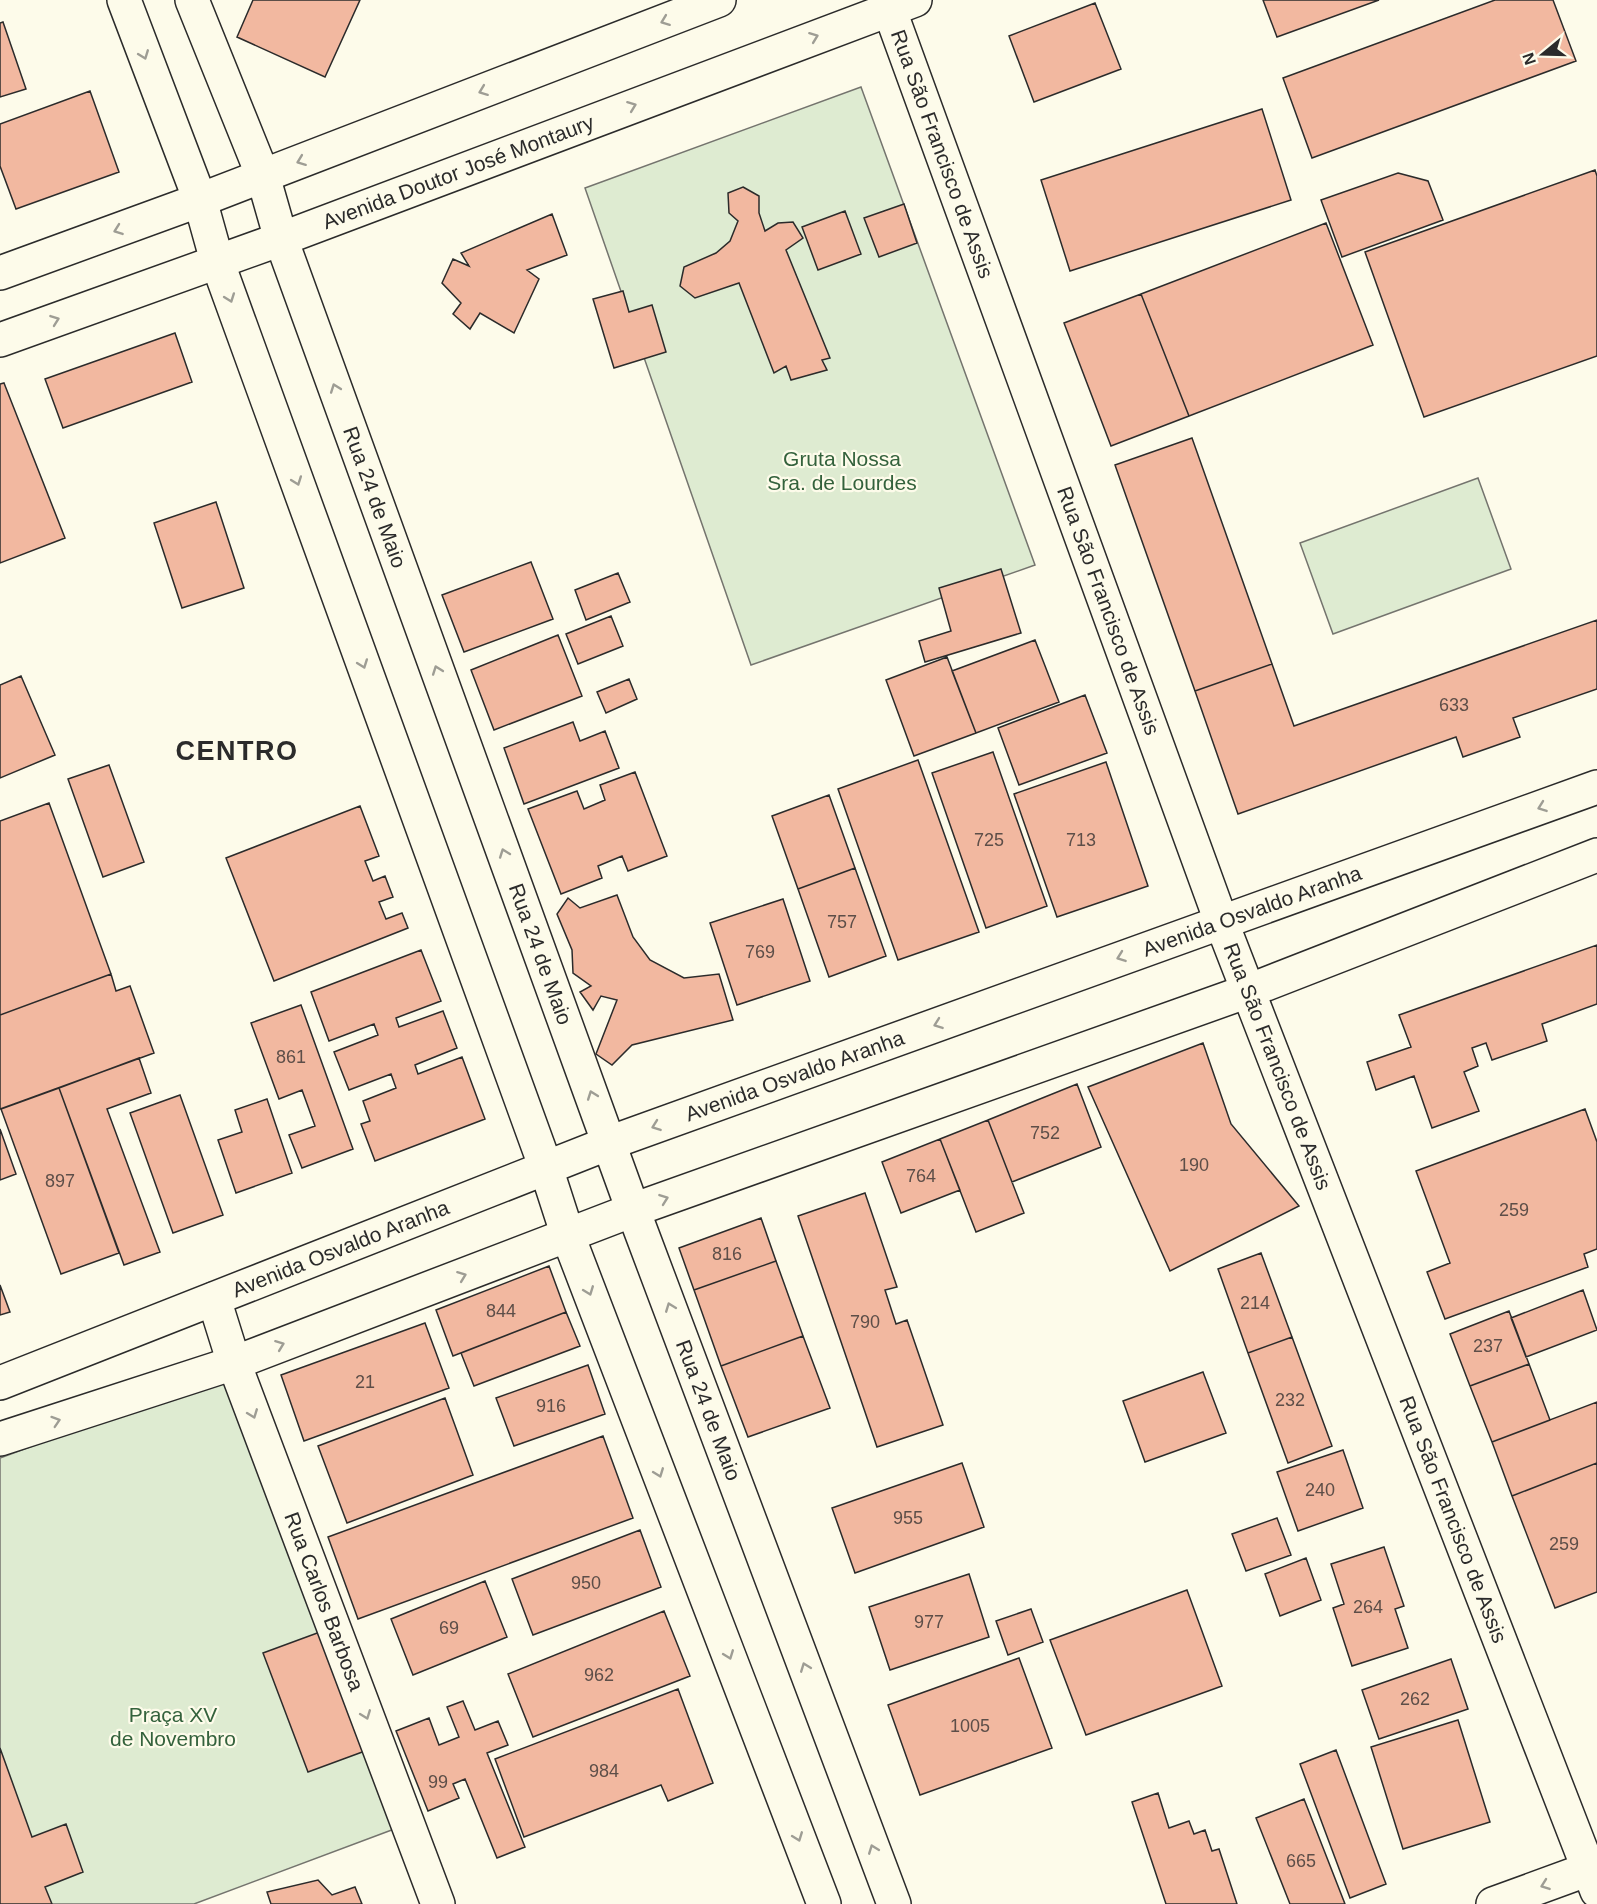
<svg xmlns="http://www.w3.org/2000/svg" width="1597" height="1904" font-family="Arial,sans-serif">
  <rect width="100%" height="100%" fill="#fdfbea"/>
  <path fill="#deebd1" stroke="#74746e" stroke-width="1.5" d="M861,87l174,478 -284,100 -166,-477z
    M1478,478l33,91 -178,65 -33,-91z
    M225,1375l172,453 -203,76h-194v-446z"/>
  <path fill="#f2b8a0" stroke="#2b2b2b" stroke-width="1.5" d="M253,0h107l-35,77 -88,-40z
    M1263,0h116l-102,37z
    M1495,0h58l23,61 -264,97 -29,-80z
    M1095,3l26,66 -87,33 -25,-66z
    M3,22l23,67 -26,8v-74z
    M90,91l29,81 -103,37 -16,-43v-42z
    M1262,109l29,91 -221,71 -29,-91z
    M1595,170l2,6v180l-173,61 -59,-165z
    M1398,173l30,8 15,39 -101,37 -21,-57z
    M743,187l16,9v17l6,18 13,-8 15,-1 10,16 -17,12 44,108 -8,2 5,10 -36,10 -5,-14 -12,7 -35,-90 -44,15 -15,-12 4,-19 32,-14 14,-12 8,-20 -9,-8 -1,-20z
    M904,204l13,39 -38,14 -15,-39z
    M845,211l16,43 -43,16 -16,-43z
    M552,214l15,41 -40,15 12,9 -25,54 -34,-20 -10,16 -17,-15 8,-11 -19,-20 11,-24 16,7 -8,-13z
    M1326,223l47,122 -184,71 -48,-122z
    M623,291l6,21 23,-7 14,47 -52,16 -21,-69z
    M1141,294l48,122 -78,30 -47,-123z
    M175,333l17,49 -129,46 -18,-49z
    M4,383l61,155 -65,25v-179z
    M1192,438l80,226 -77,27 -80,-226z
    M216,502l28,86 -62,20 -28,-85z
    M531,562l22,57 -89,33 -22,-57z
    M1001,569l20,64 -96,29 -6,-21 32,-10 -12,-43z
    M618,573l12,29 -44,18 -11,-30z
    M611,616l12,30 -45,18 -12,-30z
    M1597,620v69l-84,29 7,19 -57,20 -7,-20 -218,77 -43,-123 77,-27 22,62z
    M558,635l24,61 -88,34 -23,-60z
    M1035,640l24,62 -83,31 -24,-62z
    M947,657l29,76 -62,23 -28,-76z
    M21,676l34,79 -55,23v-93z
    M629,679l8,20 -31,14 -9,-21z
    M1085,695l22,58 -88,32 -21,-57z
    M573,722l7,19 25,-10 14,37 -95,36 -20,-56z
    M993,752l54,154 -61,22 -54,-155z
    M918,760l61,172 -81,28 -60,-171z
    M1106,762l42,124 -91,31 -43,-123z
    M109,765l35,97 -41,15 -35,-98z
    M635,772l32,84 -39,15 -6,-15 -24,10 4,12 -41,16 -33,-85 49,-18 7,18 21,-9 -5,-15z
    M829,795l26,73 -57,21 -26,-73z
    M49,803l62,171 -111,41v-194z
    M360,806l19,50 -14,5 8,20 12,-5 8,21 -14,5 7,17 16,-6 6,15 -134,53 -48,-123z
    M855,868l31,88 -57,21 -31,-88z
    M617,895l16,42 17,23 34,18 35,-4 14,46 -101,25 -20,20 -16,-11 21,-54 -16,-4 -8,14 -13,-18 11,-6 -18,-13 -1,-23 -15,-36 11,-16 12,10z
    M783,899l27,82 -73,24 -27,-82z
    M1597,945v59l-55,20 5,17 -55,19 -6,-17 -14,5 6,18 -14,6 15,39 -47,17 -18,-52 -38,14 -9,-28 44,-15 -12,-32z
    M421,950l20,51 -45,17 3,9 44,-16 14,37 -42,17 3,9 44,-17 23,62 -110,42 -14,-37 9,-3 -7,-20 33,-13 -5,-14 -42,16 -15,-38 44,-17 -4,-11 -45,17 -18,-49z
    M111,974l5,17 14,-5 24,67 -154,56v-94z
    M301,1005l52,144 -51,19 -13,-33 26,-9 -13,-36 -23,9 -28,-76z
    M1203,1043l28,81 68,82 -129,65 -82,-184z
    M139,1058l12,35 -44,16 53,143 -36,13 -65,-177z
    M1077,1084l24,63 -89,35 -24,-62z
    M59,1088l60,165 -58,21 -60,-165z
    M180,1095l43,120 -50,18 -43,-120z
    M267,1099l25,74 -56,20 -18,-53 24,-8 -7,-22z
    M1585,1109l12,33v107l-13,5 4,13 -143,52 -18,-47 23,-9 -34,-92z
    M988,1120l36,93 -48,19 -36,-93z
    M0,1129l16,45 -16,6z
    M940,1139l20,51 -59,23 -19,-51z
    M865,1193l32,94 -12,3 11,34 11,-4 36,105 -66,22 -79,-231z
    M761,1218l15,43 -82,29 -15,-42z
    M1261,1253l31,84 -44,16 -30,-84z
    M776,1261l27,75 -82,30 -27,-76z
    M549,1266l17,46 -113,44 -17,-46z
    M0,1285l10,27 -10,3z
    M1583,1290l14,40 -71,27 -15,-39z
    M1509,1311l20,53 -59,22 -20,-52z
    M566,1312l14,34 -106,40 -13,-33z
    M425,1323l24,65 -145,53 -23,-66z
    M803,1336l27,72 -82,29 -27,-71z
    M1292,1337l40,109 -44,17 -40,-110z
    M1529,1364l21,56 -58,22 -22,-56z
    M588,1365l17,49 -91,32 -18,-48z
    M1203,1372l23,61 -81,29 -22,-61z
    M445,1398l28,77 -126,48 -29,-77z
    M1597,1402v61l-85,33 -20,-54z
    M603,1436l30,82 -275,101 -30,-82z
    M1343,1450l20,58 -65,23 -21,-59z
    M962,1463l22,64 -129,46 -23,-65z
    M1597,1463v129l-42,16 -43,-112z
    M1277,1518l14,37 -45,16 -14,-37z
    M640,1530l21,57 -128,48 -21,-56z
    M1384,1547l20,59 -9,3 13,39 -56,18 -19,-58 11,-4 -13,-40z
    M1306,1558l15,42 -41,16 -15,-42z
    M969,1574l20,63 -99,33 -21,-63z
    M485,1581l22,56 -94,38 -22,-56z
    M1187,1590l35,96 -136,49 -36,-95z
    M1031,1609l12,33 -35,13 -12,-34z
    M664,1611l26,65 -157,61 -25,-63z
    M320,1632l45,119 -57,21 -45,-119z
    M1019,1658l33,90 -132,47 -32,-90z
    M1451,1659l17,50 -89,30 -17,-49z
    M678,1689l35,94 -45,18 -7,-16 -137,52 -29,-78z
    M463,1701l12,29 23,-9 10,24 -21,8 38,94 -28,11 -32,-79 -12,5 6,14 -31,13 -32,-80 33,-13 10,27 20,-8 -12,-30z
    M1458,1720l32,102 -87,27 -32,-102z
    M0,1748l32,89 34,-13 17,48 -38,15 7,17h-52z
    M1336,1750l50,134 -36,14 -50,-134z
    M1158,1793l11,35 20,-7 5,13 11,-4 7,21 7,-2 18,55h-71l-34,-102z
    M1304,1799l41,105h-55l-34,-86z
    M318,1880l14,15 23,-8 7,17h-91l-4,-12z"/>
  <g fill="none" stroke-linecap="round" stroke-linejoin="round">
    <g stroke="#2b2b2b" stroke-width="36">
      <g id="minor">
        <path d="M124,0l76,200 17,61 329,907 22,68 256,668"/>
        <path id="s1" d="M192,0l71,176 18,63 352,971 261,694"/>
        <path id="s2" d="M886,0l335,921 376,970"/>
        <path d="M0,273l200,-73 519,-200"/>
        <path id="s3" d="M0,340l281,-101 634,-239"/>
        <path id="s4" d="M214,1299l20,64 204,541"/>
        <path d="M1493,1904l104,-38"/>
      </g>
    </g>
    <g stroke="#2b2b2b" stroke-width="36">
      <g id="major">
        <path id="s5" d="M0,1383l609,-240 988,-356"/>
        <path d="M0,1439l234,-76 399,-153 615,-219 349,-136"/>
      </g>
    </g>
    <use href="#minor" stroke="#fdfbea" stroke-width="33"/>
    <use href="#major" stroke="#fdfbea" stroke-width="33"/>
  </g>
  <defs><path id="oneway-chevron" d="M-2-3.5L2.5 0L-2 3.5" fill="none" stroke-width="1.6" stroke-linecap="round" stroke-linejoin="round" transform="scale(1.5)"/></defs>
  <g stroke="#9e9d94">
    <use href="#oneway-chevron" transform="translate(665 21) rotate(159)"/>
    <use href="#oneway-chevron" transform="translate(814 37) rotate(-21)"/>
    <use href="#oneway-chevron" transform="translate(144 55) rotate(69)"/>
    <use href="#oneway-chevron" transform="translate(483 91) rotate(159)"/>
    <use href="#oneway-chevron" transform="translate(632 106) rotate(-21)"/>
    <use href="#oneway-chevron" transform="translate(301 161) rotate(159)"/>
    <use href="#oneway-chevron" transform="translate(118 230) rotate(160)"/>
    <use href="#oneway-chevron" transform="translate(230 298) rotate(70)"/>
    <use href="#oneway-chevron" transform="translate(55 320) rotate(-20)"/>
    <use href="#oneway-chevron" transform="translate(335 388) rotate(-110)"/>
    <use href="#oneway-chevron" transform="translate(297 481) rotate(70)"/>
    <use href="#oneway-chevron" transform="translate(363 664) rotate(70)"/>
    <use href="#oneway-chevron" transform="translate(437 670) rotate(-110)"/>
    <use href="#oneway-chevron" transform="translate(1542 807) rotate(160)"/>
    <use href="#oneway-chevron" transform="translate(504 853) rotate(-110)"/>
    <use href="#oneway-chevron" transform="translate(1121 957) rotate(160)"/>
    <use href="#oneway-chevron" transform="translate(938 1024) rotate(160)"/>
    <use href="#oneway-chevron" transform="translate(592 1095) rotate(-110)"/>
    <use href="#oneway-chevron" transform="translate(656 1126) rotate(160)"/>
    <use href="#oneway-chevron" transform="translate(664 1199) rotate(-20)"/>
    <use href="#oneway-chevron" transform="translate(462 1276) rotate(-21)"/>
    <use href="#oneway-chevron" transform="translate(589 1291) rotate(69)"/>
    <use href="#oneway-chevron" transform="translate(670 1307) rotate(-111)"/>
    <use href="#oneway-chevron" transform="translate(280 1345) rotate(-21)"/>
    <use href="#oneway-chevron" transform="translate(253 1414) rotate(69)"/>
    <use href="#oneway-chevron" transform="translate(56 1421) rotate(-18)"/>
    <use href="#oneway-chevron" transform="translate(659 1473) rotate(69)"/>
    <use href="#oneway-chevron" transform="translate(729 1655) rotate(69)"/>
    <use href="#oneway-chevron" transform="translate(805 1667) rotate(-111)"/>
    <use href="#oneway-chevron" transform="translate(366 1715) rotate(69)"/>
    <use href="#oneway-chevron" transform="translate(798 1837) rotate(69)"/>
    <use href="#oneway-chevron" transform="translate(873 1849) rotate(-111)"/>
    <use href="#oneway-chevron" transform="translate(1545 1885) rotate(160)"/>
  </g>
  <g text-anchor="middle" stroke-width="4.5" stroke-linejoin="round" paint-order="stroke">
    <g font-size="18" fill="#5d4e48">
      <text x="1454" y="711">633</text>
      <text x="989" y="846">725</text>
      <text x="1081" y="846">713</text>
      <text x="842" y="928">757</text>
      <text x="760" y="958">769</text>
      <text x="291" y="1063">861</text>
      <text x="1045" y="1139">752</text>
      <text x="1194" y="1171">190</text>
      <text x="921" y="1182">764</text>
      <text x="60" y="1187">897</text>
      <text x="1514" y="1216">259</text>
      <text x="727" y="1260">816</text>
      <text x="1255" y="1309">214</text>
      <text x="501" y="1317">844</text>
      <text x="865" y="1328">790</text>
      <text x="1488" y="1352">237</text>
      <text x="365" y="1388">21</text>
      <text x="1290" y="1406">232</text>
      <text x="551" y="1412">916</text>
      <text x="1320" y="1496">240</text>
      <text x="908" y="1524">955</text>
      <text x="1564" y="1550">259</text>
      <text x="586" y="1589">950</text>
      <text x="1368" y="1613">264</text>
      <text x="929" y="1628">977</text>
      <text x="449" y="1634">69</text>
      <text x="599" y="1681">962</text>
      <text x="1415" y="1705">262</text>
      <text x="970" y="1732">1005</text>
      <text x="604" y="1777">984</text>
      <text x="438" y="1788">99</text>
      <text x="1301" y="1867">665</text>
    </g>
    <g font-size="21" fill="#2b2b2b" stroke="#fdfbea">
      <text dy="7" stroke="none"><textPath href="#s2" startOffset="164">Rua São Francisco de Assis</textPath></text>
      <text dy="7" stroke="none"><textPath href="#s3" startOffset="488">Avenida Doutor José Montaury</textPath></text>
      <text dy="7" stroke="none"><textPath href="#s1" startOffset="530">Rua 24 de Maio</textPath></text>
      <text dy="7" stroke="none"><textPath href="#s2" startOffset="650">Rua São Francisco de Assis</textPath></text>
      <text dy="7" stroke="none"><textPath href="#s5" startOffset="1338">Avenida Osvaldo Aranha</textPath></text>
      <text dy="7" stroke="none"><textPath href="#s1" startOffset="1016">Rua 24 de Maio</textPath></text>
      <text dy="7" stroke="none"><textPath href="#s2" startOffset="1136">Rua São Francisco de Assis</textPath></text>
      <text dy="7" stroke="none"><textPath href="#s5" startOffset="852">Avenida Osvaldo Aranha</textPath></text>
      <text dy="7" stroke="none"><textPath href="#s5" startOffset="366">Avenida Osvaldo Aranha</textPath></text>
      <text dy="7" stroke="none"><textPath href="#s1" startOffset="1502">Rua 24 de Maio</textPath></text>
      <text dy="7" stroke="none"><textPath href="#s2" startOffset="1622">Rua São Francisco de Assis</textPath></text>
      <text dy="7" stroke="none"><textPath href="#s4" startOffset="322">Rua Carlos Barbosa</textPath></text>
    </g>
    <g font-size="21" fill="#34623c" stroke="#fdfbea">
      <text x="842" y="466">Gruta Nossa<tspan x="842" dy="24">Sra. de Lourdes</tspan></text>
      <text x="173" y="1722">Praça XV<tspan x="173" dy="24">de Novembro</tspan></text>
    </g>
    <g font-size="27" font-weight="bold" letter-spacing="1.5" fill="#2b2b2b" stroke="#fdfbea">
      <text x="237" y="760">CENTRO</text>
    </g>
  </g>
  <g transform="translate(1543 54) rotate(251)" stroke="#fdfbea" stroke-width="4.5" paint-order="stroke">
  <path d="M0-4.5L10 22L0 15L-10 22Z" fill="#2b2b2b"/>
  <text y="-9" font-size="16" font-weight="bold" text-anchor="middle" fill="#2b2b2b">N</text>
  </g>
</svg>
